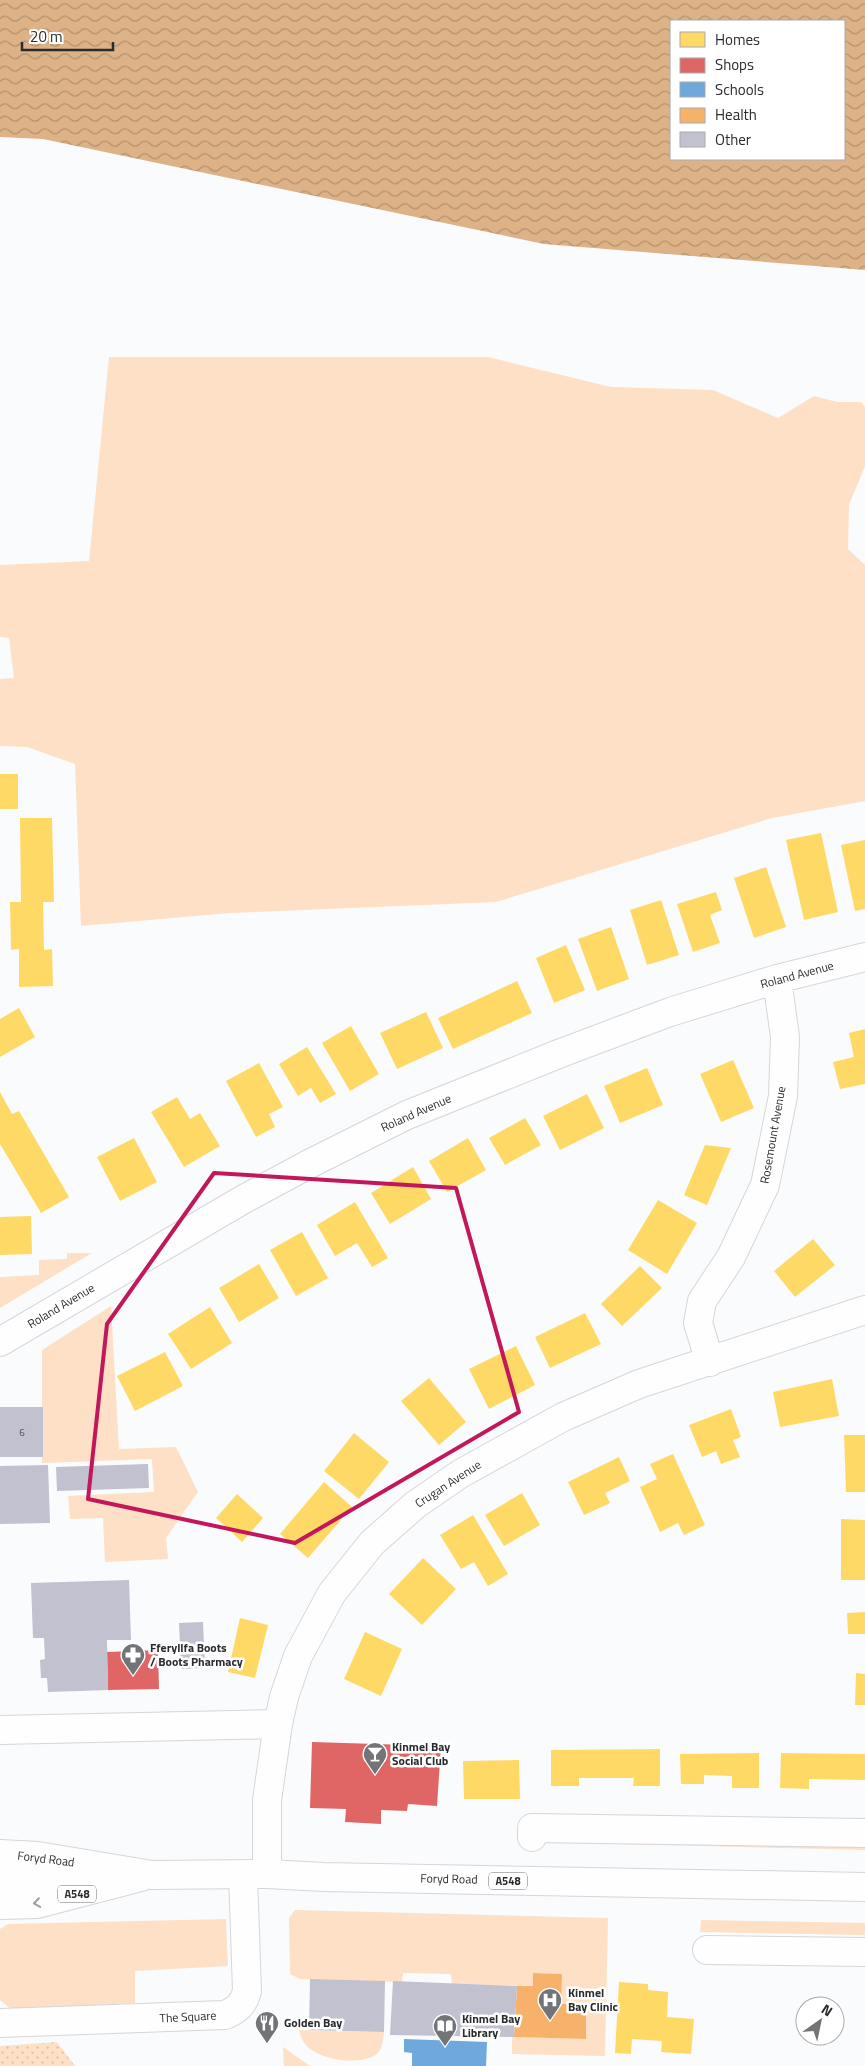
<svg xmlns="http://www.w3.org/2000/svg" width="865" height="2066" font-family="'Titillium Web',sans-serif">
  <defs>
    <pattern id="park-dots" width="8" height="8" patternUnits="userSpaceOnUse" patternTransform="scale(1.25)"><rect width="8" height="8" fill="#fde0c5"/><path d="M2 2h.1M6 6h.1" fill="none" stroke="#d9c0aa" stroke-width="1.8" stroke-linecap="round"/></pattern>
    <pattern id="water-waves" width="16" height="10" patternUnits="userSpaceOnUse" patternTransform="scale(1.25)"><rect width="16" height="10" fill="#ddb287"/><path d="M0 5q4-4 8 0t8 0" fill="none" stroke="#b3916f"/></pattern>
  </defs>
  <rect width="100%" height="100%" fill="#fafbfd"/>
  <path fill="#fde0c5" d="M109,357h379l123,30 102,3 65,28 36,-22 23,6h24l4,5v59l-16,39 -1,44 17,16v236l-93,17 -276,84 -267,11 -148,13 -6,-162 -48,-17 -27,-1v-67l14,-1 -5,-40 -9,-1v-72l89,-4z
    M67,1253h25l-92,55v-31l39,-2v-15l28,-1z
    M111,1306l8,143 57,-2 22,45 -32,46 2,21 -63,3 -2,-44 -33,1 -2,-23 86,-4 -2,-33 -110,4v-113z
    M865,1839v11l-323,-8z
    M295,1910l313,8 -3,138 -93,-2v-17l74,2v-35h-25l1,-30 -28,-1 -1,13 -81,-2 -1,-10 -48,-1 -1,9 -102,-3 -10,-5 -1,-56z
    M226,1919l2,47 -93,5v32l-124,6 -11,-9v-71l8,-5z
    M701,1920l164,3v12l-165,-3z
    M299,2030l85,2c-1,8 -1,16 -7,22 -16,12 -58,7 -72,-10 -3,-4 -5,-9 -6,-14z
    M283,2047l27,19h-26z"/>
  <path fill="url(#park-dots)" d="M57,2042l18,24h-75v-20z"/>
  <path fill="url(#water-waves)" fill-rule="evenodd" d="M0,0h865v270l-321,-26 -501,-105 -43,-2zM671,21h173v138h-173z"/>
  <path fill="#ffd966" d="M0,774h18v35h-18z
    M20,818h32l2,84h-11l1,48 8,-1 1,37 -34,1v-38l-8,1 -1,-48h11z
    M821,833l17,79 -34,8 -18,-80z
    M865,840v69l-10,2 -14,-66z
    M766,867l20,60 -32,11 -20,-60z
    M716,892l6,18 -12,5 10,28 -27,9 -16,-48z
    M661,900l18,55 -32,10 -17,-55z
    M611,927l18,52 -32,12 -19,-52z
    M566,945l19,45 -31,13 -18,-45z
    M517,981l15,32 -79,36 -15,-31z
    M19,1008l16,29 -35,20v-38z
    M426,1012l17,36 -46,21 -17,-36z
    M351,1026l28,48 -29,17 -28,-48z
    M865,1029v55l-25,5 -7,-27 21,-5 -5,-24z
    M307,1047l29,47 -16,9 -9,-15 -13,8 -19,-32z
    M733,1060l21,48 -33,14 -21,-48z
    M259,1063l24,44 -14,7 6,13 -19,10 -30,-56z
    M647,1068l16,37 -43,18 -16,-37z
    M0,1092l12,22 7,-3 50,86 -28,16 -41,-69z
    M587,1094l17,34 -44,22 -17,-34z
    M177,1097l13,22 10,-6 20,33 -36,21 -33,-55z
    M525,1118l16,27 -36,20 -16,-27z
    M134,1138l23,44 -37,19 -23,-44z
    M468,1138l18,32 -39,22 -18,-31z
    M705,1145l26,3 -24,57 -23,-10z
    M413,1167l18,32 -41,25 -19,-31z
    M658,1200l39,23 -30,51 -39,-24z
    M355,1202l33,56 -16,9 -15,-24 -22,13 -18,-31z
    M31,1216l1,38 -32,1v-38z
    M302,1232l26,46 -32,18 -26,-46z
    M813,1239l22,26 -40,32 -21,-26z
    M259,1264l20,34 -40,24 -20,-34z
    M640,1266l22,22 -40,38 -21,-22z
    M210,1307l22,36 -41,26 -23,-35z
    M585,1313l16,31 -51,24 -15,-31z
    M516,1346l19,39 -46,24 -20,-40z
    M165,1352l18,34 -48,25 -18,-35z
    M429,1378l37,44 -27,23 -38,-44z
    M832,1379l7,37 -59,11 -7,-35z
    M731,1409l10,28 -8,3 7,17 -19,7 -5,-13 -14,6 -13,-32z
    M354,1433l35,29 -30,37 -35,-28z
    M844,1435h21v57h-19z
    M673,1454l32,71 -21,10 -6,-12 -18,9 -20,-45 17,-8 -7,-15z
    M619,1457l11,24 -25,12 5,10 -26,12 -16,-33z
    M324,1482l28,25 -44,51 -28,-24z
    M522,1493l18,32 -36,21 -19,-31z
    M237,1494l26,24 -21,24 -26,-24z
    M473,1515l35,59 -20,12 -14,-24 -13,7 -21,-34z
    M841,1519l24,1v60h-24z
    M423,1558l33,31 -34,36 -33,-31z
    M865,1612v22h-17l-1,-21z
    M240,1618l28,7 -13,53 -27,-6z
    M365,1632l37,17 -21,47 -37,-17z
    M856,1673l9,1v31h-10z
    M660,1749v37h-27l1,-8h-55v8h-28v-36z
    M759,1753v35h-27v-12l-28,-1v9h-23l-1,-30z
    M781,1753l84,1v26l-56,-1v10l-29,-1z
    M519,1760l1,39h-56l-1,-38z
    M619,1982l29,2v6l20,2 -1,25 27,2 -3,35 -30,-2 1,-11 -30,-2 -1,15 -16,-1z"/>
  <path fill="#e06666" d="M158,1650l1,39 -51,1 -1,-38z
    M312,1742l129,4 -4,60 -29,-2 -1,7 -26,-1v14l-36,-2 1,-13 -36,-1z"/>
  <path fill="#6fa8dc" d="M404,2039l83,3 -1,24h-74v-13l-8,-1z"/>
  <path fill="#f6b26b" d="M533,1973l29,1 -1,30h25v35l-72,-2 3,-51h16z"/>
  <path fill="#c1c1d0" d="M0,1407h43v50h-43z
    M148,1464l1,24 -92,3 -1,-24z
    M48,1465l2,58 -50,1v-58z
    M129,1580l2,60h-24l1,50 -60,2 -1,-14h-6l-1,-18 5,-1 -1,-21h-11l-2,-55z
    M203,1622l2,46 -24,1 -2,-46z
    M310,1979l75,2 -1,51 -75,-2z
    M393,1981l124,5 -3,51 -124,-2z"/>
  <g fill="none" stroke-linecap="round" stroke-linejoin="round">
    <g stroke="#d6d6da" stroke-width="30">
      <path id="minor" d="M0,1342l244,-143 65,-35 98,-49 154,-62 109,-41 107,-33 88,-22
        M710,1362l-12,-39 4,-22 29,-44 34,-72 18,-89 2,-59 -8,-58
        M0,1730l278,-6
        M532,1837v-9l333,5
        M267,1874v-74l11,-76 6,-27 14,-41 34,-63 40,-50 43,-38 45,-31 103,-57 76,-33 226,-74
        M707,1950l158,2
        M0,2023l225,-8c12,-5 19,-11 22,-24l-4,-116"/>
    </g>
    <g stroke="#d6d6da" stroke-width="30">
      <path id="primary" d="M0,1854l38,2 114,19 115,-1 57,3 541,10
        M0,1878l38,2 55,-2
        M0,1905l37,-1 104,-27"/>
    </g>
    <use href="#minor" stroke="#fefeff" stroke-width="28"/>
    <use href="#primary" stroke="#fefeff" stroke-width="28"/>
  </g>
  <defs><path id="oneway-chevron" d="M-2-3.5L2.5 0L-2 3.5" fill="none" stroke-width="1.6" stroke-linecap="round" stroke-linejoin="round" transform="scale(1.25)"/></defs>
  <use stroke="#9f9fa1" href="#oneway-chevron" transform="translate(37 1903) rotate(172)"/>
  <path fill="none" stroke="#c2185b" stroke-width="4" stroke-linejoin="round" d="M214,1173l242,15 63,224 -224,131 -207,-44 19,-175z"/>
  <defs>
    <g id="pharmacy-pin" transform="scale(1.25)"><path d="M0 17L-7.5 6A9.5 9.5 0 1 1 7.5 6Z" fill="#737477" stroke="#fff"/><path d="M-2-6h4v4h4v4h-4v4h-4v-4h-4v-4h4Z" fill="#fff"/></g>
    <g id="bar-pin" transform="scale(1.25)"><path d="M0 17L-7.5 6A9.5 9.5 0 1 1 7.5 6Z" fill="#737477" stroke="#fff"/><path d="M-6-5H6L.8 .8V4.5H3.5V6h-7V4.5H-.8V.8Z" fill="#fff"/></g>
    <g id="hospital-pin" transform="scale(1.25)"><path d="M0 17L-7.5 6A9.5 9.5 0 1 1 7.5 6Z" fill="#737477" stroke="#fff"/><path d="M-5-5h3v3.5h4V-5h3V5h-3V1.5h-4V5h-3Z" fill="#fff"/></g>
    <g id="restaurant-pin" transform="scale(1.25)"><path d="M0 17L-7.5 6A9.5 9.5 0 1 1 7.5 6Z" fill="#737477" stroke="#fff"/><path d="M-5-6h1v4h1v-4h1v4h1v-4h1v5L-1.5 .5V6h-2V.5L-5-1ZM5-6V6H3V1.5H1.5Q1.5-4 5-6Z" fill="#fff"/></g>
    <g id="library-pin" transform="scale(1.25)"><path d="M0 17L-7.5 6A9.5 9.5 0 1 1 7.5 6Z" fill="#737477" stroke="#fff"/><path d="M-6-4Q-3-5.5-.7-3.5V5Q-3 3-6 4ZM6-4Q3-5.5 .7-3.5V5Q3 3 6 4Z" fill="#fff"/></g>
  </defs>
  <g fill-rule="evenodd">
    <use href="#pharmacy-pin" x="133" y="1655"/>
    <use href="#bar-pin" x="375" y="1754"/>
    <use href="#hospital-pin" x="550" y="2000"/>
    <use href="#restaurant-pin" x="267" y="2023"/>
    <use href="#library-pin" x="445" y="2026"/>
  </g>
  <g text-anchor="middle" stroke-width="5" stroke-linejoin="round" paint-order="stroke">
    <g font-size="10" fill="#505057">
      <text x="22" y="1436">6</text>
    </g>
    <g fill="#fff" stroke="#6a6b6d" stroke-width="1">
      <rect x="489" y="1872.5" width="38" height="17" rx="4"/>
      <rect x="58" y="1885.5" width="38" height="17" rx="4"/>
    </g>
    <g font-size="11" font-weight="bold" fill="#2a2b2f">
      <text x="508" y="1885">A548</text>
      <text x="77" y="1898">A548</text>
    </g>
    <g font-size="12" fill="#2a2b2f" stroke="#fff">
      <text transform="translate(797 975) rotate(-15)" y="4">Roland Avenue</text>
      <text transform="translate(416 1113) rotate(-24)" y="4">Roland Avenue</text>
      <text transform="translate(773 1135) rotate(-80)" y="4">Rosemount Avenue</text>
      <text transform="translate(61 1306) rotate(-31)" y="4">Roland Avenue</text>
      <text transform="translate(448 1484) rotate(-33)" y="4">Crugan Avenue</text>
      <text transform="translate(46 1859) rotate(7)" y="4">Foryd Road</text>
      <text transform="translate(449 1879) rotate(1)" y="4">Foryd Road</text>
      <text transform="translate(188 2017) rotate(-3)" y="4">The Square</text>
    </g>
    <g font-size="12" font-weight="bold" fill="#2a2b2f" stroke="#fff" text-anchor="start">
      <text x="150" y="1652">Fferyllfa Boots<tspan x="150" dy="14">/ Boots Pharmacy</tspan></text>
      <text x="392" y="1751">Kinmel Bay<tspan x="392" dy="14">Social Club</tspan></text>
      <text x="568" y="1997">Kinmel<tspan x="568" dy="14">Bay Clinic</tspan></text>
      <text x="462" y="2023">Kinmel Bay<tspan x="462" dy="14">Library</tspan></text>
      <text x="284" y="2027">Golden Bay</text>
    </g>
  </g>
  <rect x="670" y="20" width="175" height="140" fill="#ffffff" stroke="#aaaaac"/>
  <rect x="680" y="32" width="25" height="15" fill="#ffd966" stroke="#aaaaac"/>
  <text x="715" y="45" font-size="15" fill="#2a2b2f">Homes</text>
  <rect x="680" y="58" width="25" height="15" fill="#e06666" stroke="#aaaaac"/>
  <text x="715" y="70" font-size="15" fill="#2a2b2f">Shops</text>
  <rect x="680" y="82" width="25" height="15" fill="#6fa8dc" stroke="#aaaaac"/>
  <text x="715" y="95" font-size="15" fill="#2a2b2f">Schools</text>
  <rect x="680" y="108" width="25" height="15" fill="#f6b26b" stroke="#aaaaac"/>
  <text x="715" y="120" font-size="15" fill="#2a2b2f">Health</text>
  <rect x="680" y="132" width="25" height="15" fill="#c1c1d0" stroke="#aaaaac"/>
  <text x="715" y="145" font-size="15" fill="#2a2b2f">Other</text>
  <g transform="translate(820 2021) rotate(33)"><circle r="24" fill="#ffffff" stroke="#aaaaac"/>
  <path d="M0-4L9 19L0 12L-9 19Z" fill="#737477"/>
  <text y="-8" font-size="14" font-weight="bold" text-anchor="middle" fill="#2a2b2f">N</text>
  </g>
  <path d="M22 42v8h91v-8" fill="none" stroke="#2a2b2f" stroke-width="2.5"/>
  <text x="30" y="42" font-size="15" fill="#2a2b2f" stroke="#ffffff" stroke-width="4" paint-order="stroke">20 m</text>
</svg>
